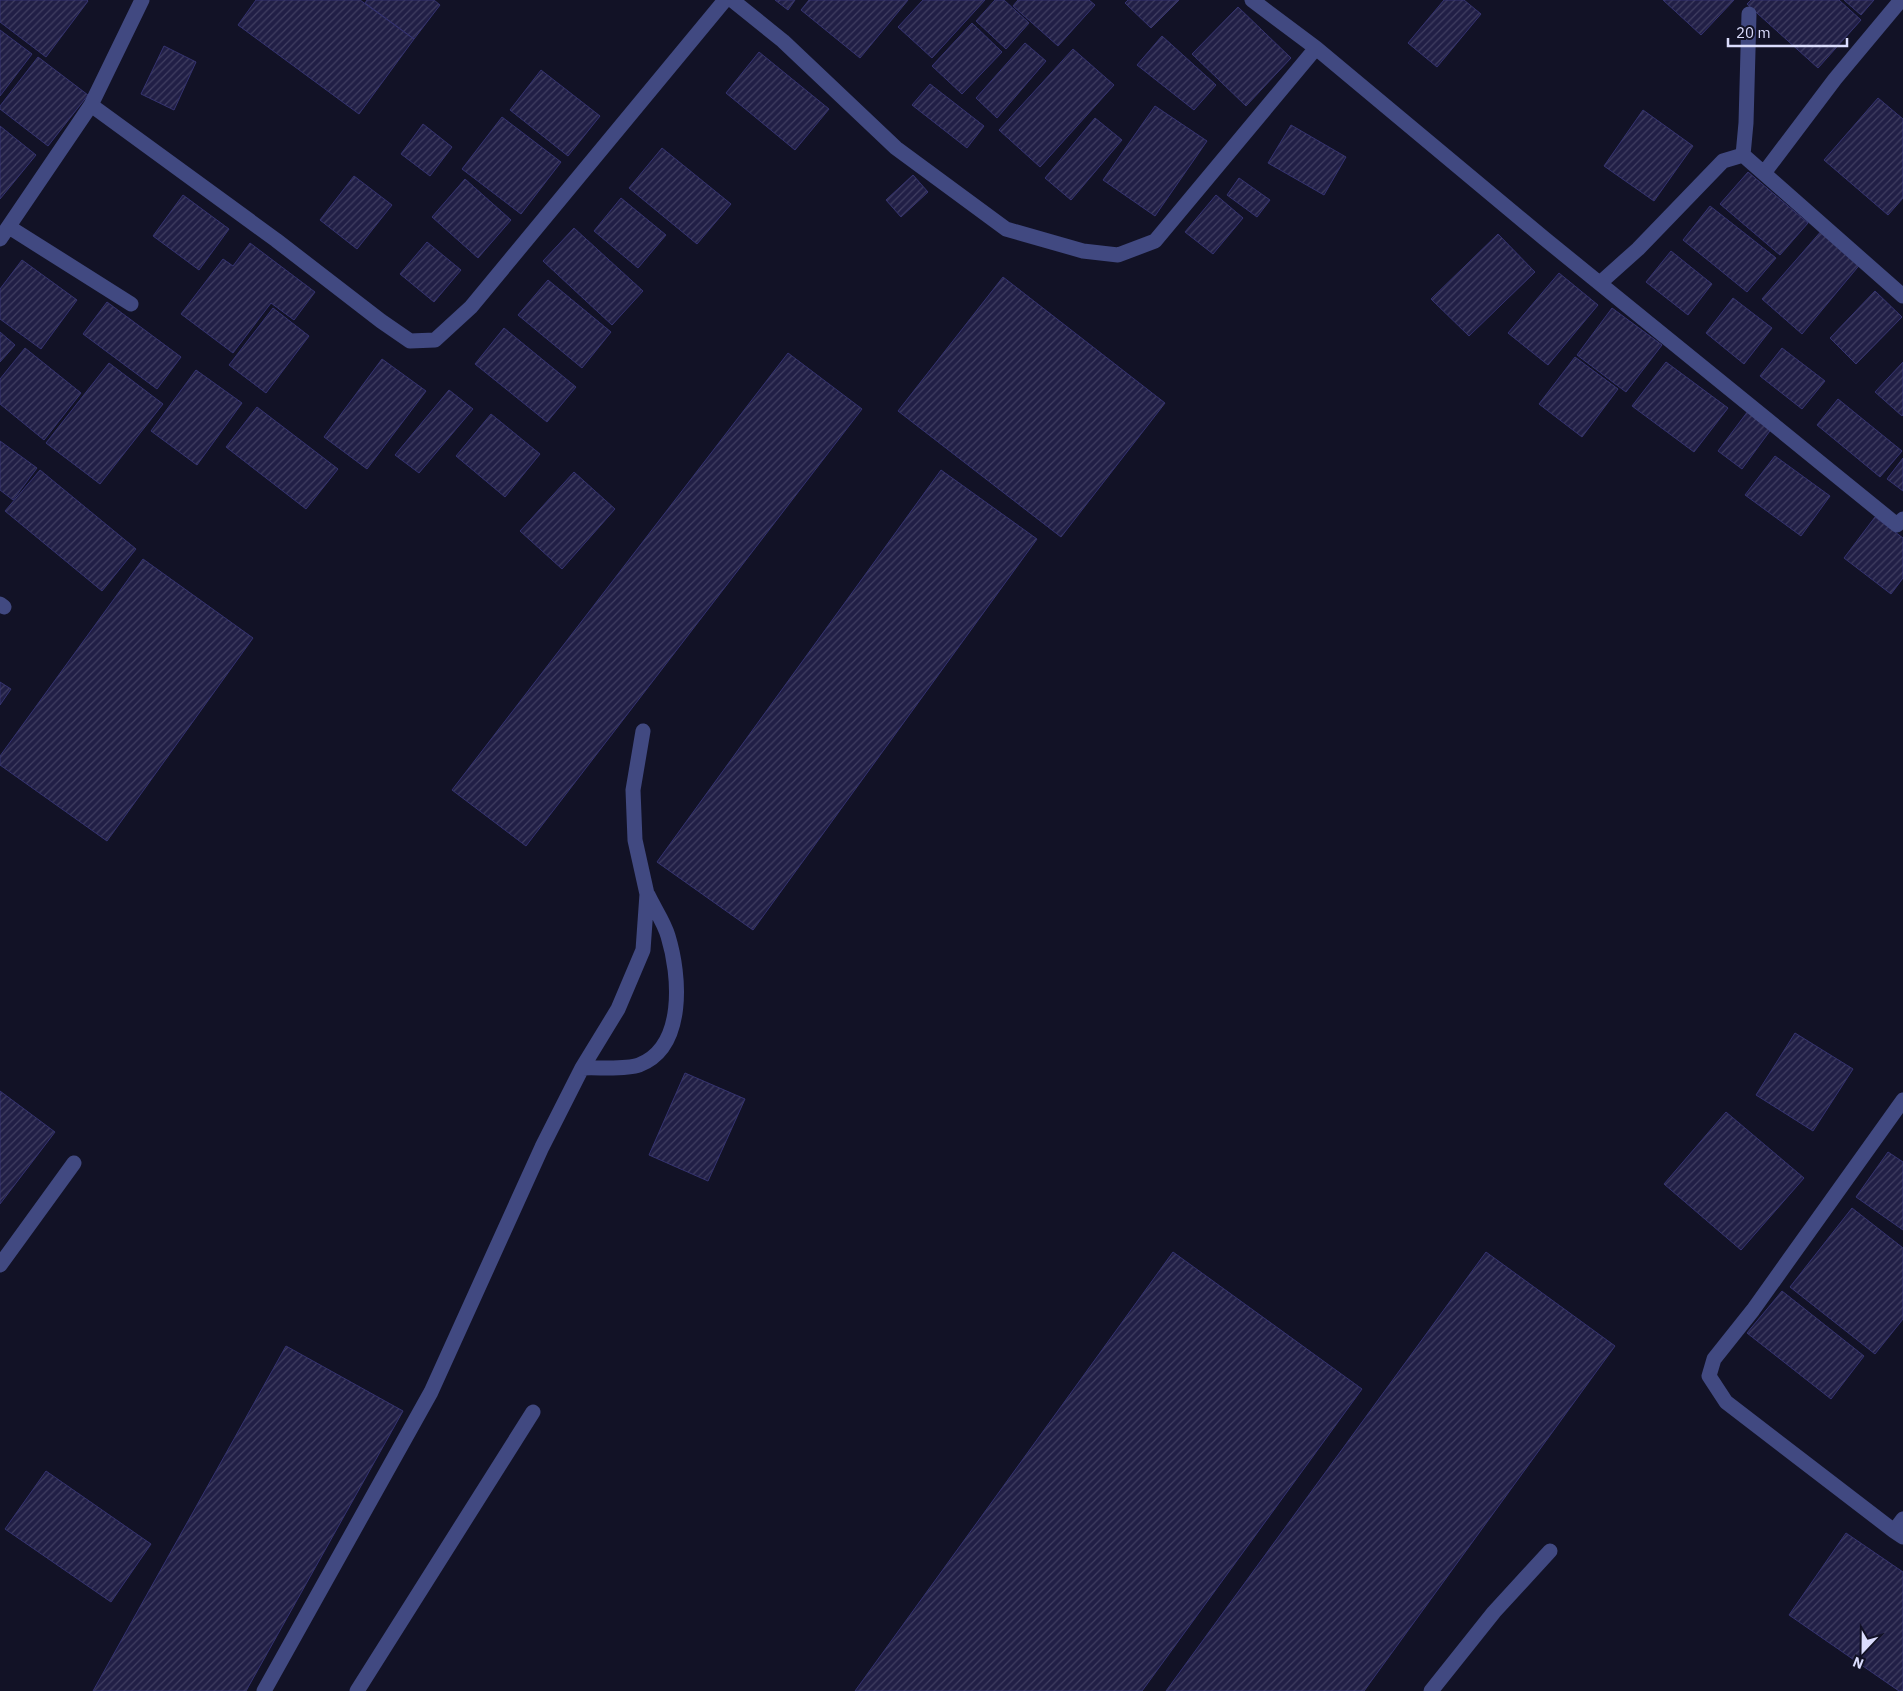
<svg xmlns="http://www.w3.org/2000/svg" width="1903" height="1691" font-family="'IBM Plex Sans',sans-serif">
  <defs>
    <pattern id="building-hatch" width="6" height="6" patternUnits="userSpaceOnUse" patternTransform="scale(1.25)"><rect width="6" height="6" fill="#211f46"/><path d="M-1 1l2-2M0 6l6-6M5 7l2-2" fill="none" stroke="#413f62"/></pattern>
  </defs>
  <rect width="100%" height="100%" fill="#121226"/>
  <path fill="url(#building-hatch)" stroke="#353370" d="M0,0h87l1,1 -42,56 -46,-35z
    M256,0h104l54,39 -55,75 -121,-89z
    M367,0h67l6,5 -26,34 -49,-36z
    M775,0h20l-7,10z
    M809,0h99l-48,58 -59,-48z
    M923,0h62l-53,58 -34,-31z
    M995,0h9l25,23 -23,26 -30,-28z
    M1018,0h71l6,5 -37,41 -45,-40z
    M1128,0h51l-28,28 -26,-25z
    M1444,0h20l17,14 -44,53 -29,-24z
    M1663,0h71l-33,35z
    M1751,0h88l22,20 -43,48 -71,-64z
    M1844,0h30l-13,15z
    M1238,7l53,51 -45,48 -54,-52z
    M972,23l30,29 -40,42 -30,-28z
    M0,30l32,24 -32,42z
    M1162,36l54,49 -22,25 -57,-45z
    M1025,43l21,18 -49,57 -21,-20z
    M164,46l32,16 -22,48 -33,-16z
    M1073,49l41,36 -74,82 -41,-37z
    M759,52l70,57 -34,41 -69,-57z
    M38,57l50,38 -40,51 -48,-37v-3z
    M541,70l59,46 -32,40 -58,-46z
    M930,84l54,42 -17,22 -55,-43z
    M1878,98l25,21v79l-15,17 -64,-55z
    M1155,106l52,35 -52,75 -52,-36z
    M1643,110l50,36 -39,55 -50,-35z
    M502,117l59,45 -40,52 -59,-45z
    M1095,118l27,22 -51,60 -26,-22z
    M423,124l29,23 -22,29 -29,-22z
    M1291,125l55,32 -22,38 -56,-32z
    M0,126l36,29 -36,44z
    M662,148l69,56 -34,40 -68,-56z
    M1748,172l60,51 -28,32 -60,-51z
    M913,175l15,17 -27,25 -15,-17z
    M354,176l38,29 -35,44 -37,-29z
    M1239,178l31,22 -13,17 -30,-22z
    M465,179l46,41 -33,38 -46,-41z
    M183,195l46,34 -30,41 -46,-34z
    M1216,195l27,23 -30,36 -28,-22z
    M621,198l45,37 -28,33 -44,-37z
    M1710,206l66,52 -29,34 -64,-52z
    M574,228l69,63 -31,34 -69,-64z
    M1823,229l39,33 -60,72 -40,-35z
    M1498,234l37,38 -66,64 -38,-37z
    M427,242l34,28 -27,32 -34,-28z
    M250,243l65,49 -21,28 -23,-17 -38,50 -52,-39 42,-55 10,7z
    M1671,251l41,33 -24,31 -42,-33z
    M22,260l55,40 -36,49 -41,-30v-30z
    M1559,273l39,32 -50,60 -40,-32z
    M1003,277l162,126 -104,134 -163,-126z
    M548,280l63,52 -29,36 -64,-53z
    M1875,291l27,26 -46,47 -26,-26z
    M1733,298l39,30 -28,36 -38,-31z
    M107,302l74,55 -24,32 -74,-55z
    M273,308l36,28 -43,57 -37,-28z
    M1612,308l50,37 -36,47 -49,-37z
    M504,328l72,59 -29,35 -72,-58z
    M0,332l15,13 -15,17z
    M25,348l56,45 -37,47 -44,-36v-25z
    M1782,348l43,33 -23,28 -42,-33z
    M788,353l74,56 -336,437 -74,-56z
    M1575,357l43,32 -36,48 -43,-33z
    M382,359l44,32 -59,78 -43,-32z
    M1666,362l62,46 -34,44 -62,-46z
    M1903,362v53l-1,1 -27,-24z
    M109,363l54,41 -63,80 -54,-41z
    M196,370l46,33 -45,62 -46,-34z
    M449,390l24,19 -54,64 -24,-18z
    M1838,399l64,52 -22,26 -63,-52z
    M257,407l81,62 -32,40 -80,-62z
    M1748,411l24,17 -30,41 -24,-18z
    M491,414l49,40 -35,43 -49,-41z
    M0,441l37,27 -24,32 -13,-10z
    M1775,456l55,40 -29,40 -56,-41z
    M1903,458v33l-16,-12z
    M40,470l96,79 -34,42 -97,-80z
    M941,470l96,69 -284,391 -96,-68z
    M574,472l41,37 -53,60 -42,-38z
    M1875,517l28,21v40l-12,16 -47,-36z
    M143,559l110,79 -146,203 -107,-76v-9z
    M0,682l11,7 -11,16z
    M1795,1033l58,36 -40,62 -57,-36z
    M685,1073l60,26 -37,82 -59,-26z
    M0,1091l55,41 -55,72z
    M1726,1112l78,66 -63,72 -77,-66z
    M1888,1152l15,10v68l-47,-33z
    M1852,1208l51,40v71l-28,35 -85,-67z
    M1173,1252l189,137 -220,302h-287z
    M1486,1252l129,94 -251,345h-198z
    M1782,1291l82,65 -33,43 -84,-66z
    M286,1346l117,65 -157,280h-153z
    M46,1471l105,73 -40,58 -106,-73z
    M1846,1533l57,39v119h-4l-110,-76z"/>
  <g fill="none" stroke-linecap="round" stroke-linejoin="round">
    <path stroke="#414981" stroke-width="15" d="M732,0l51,41 113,107 110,81 77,22 35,4 37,-14 161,-193
      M1252,0l64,48 229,191 352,286 6,-6
      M91,105l185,135 105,81 29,20 25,-1 36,-33 254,-307
      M1743,155l3,-32 3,-109
      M1764,173l71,-94 66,-79
      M9,227l122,77
      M0,239l91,-134 51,-105
      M1600,283l38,-34 85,-88 20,-6 160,141
      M0,604l4,3
      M582,1068c15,-1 44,2 57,-3 47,-18 41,-90 29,-129 -4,-14 -14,-28 -20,-41
      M0,1265l74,-102
      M1903,1519l-9,12 9,6
      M1894,1531l-168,-129 -17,-26 5,-17 39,-49 150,-210
      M264,1691l167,-299 111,-245 40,-79 36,-59 25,-59 4,-56 -12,-54 -2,-50 10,-59
      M357,1691l176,-279
      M1431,1691l63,-79 56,-61"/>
  </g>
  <g transform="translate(1863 1651) rotate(202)" stroke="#121226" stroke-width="4" paint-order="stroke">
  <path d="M0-4L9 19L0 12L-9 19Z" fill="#dadcfc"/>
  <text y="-8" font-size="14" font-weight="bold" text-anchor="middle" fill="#dadcfc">N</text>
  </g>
  <path d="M1728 38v8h119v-8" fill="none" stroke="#dadcfc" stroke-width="2.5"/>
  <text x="1736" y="38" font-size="15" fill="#dadcfc" stroke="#121226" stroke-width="4" paint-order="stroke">20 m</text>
</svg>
